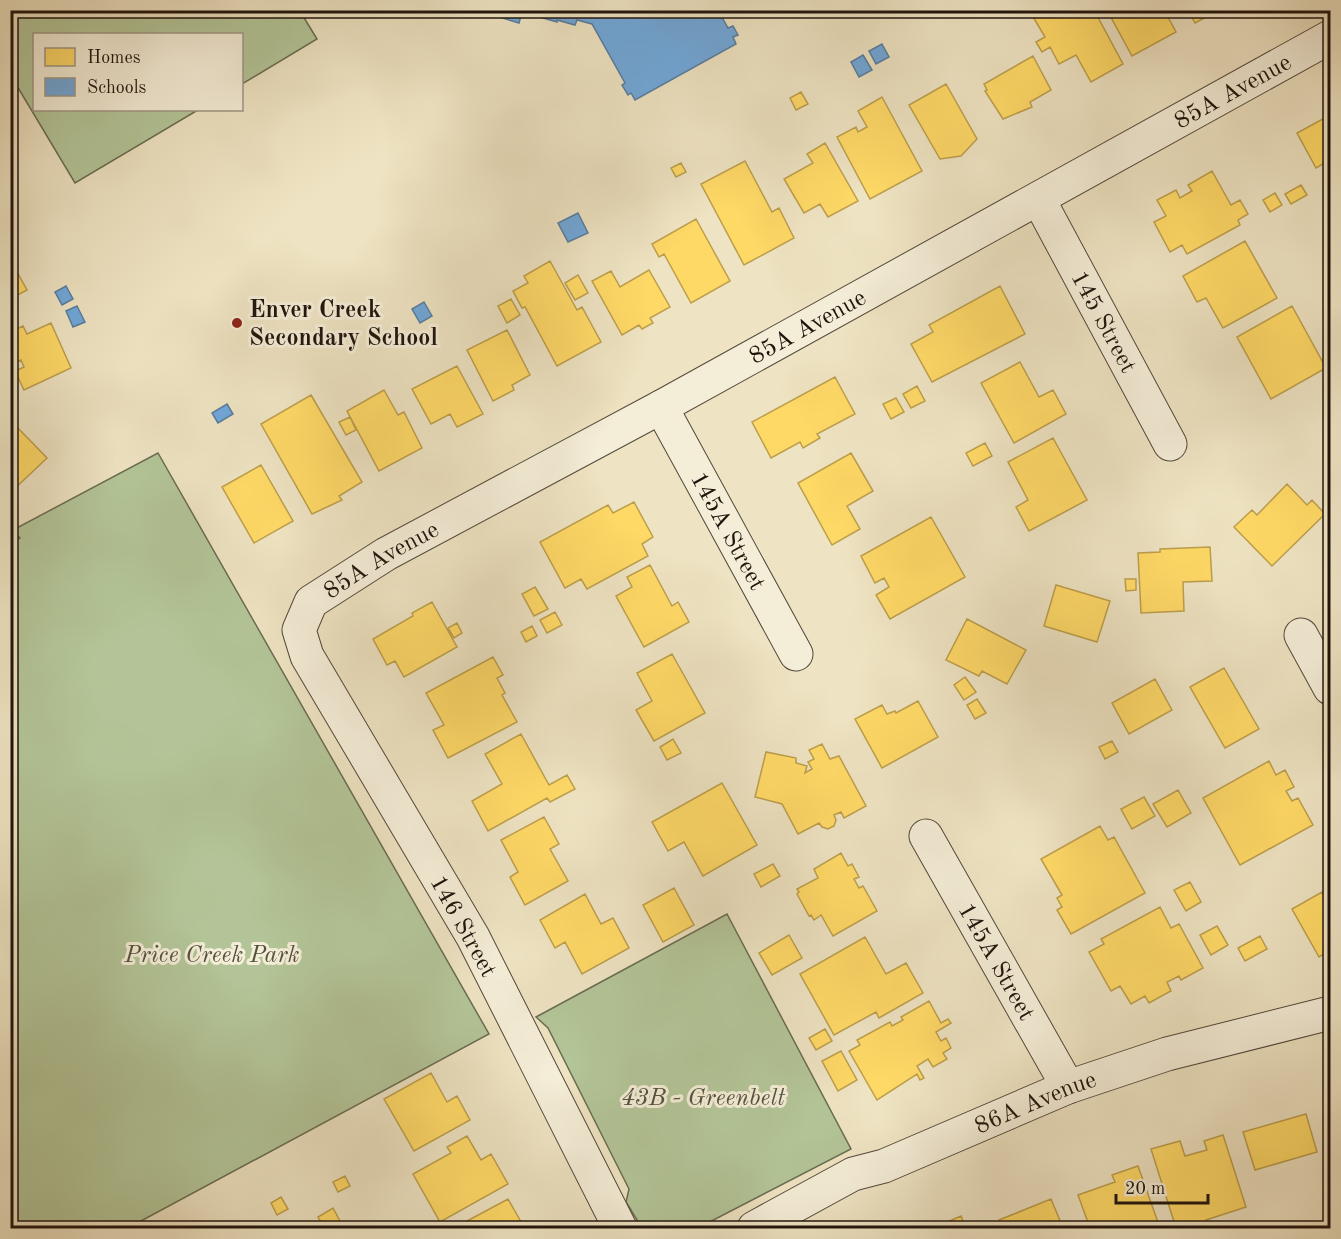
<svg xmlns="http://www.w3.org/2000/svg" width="1341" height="1239" font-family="'Old Standard TT',serif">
  <rect width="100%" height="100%" fill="#eee3c2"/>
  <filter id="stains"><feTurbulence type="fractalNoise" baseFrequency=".00333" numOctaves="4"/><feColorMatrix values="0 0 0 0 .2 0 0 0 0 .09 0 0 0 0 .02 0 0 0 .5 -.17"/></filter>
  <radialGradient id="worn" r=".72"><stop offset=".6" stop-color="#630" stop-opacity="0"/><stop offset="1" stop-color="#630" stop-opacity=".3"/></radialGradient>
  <path fill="#b3c598" stroke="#696c52" stroke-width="1.5" d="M10,11h290l17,28 -75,45v-50h-208v76h164l-123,73 -64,-107z
    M158,453l331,581 -361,194h-117v-685l9,-5 -7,-8z
    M727,914l124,235 -153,79h-56l-16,-26 3,-13 -81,-161 -12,-11z"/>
  <path fill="#ffd966" stroke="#bc9e4b" stroke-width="1.5" d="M1040,10h23l4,7 11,-7h16l29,54 -32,18 -15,-27 -17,9 -9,-17 -8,5 -6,-10 9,-5 -13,-22z
    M1107,10h57l12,22 -44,24z
    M1188,10h31l-24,13z
    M1033,56l18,34 -21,12 2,5 -29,12 -18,-28 2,-1 -3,-6z
    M946,84l31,55 -16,17 -21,3 -31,-54z
    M801,92l7,12 -12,6 -6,-12z
    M882,97l40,74 -52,28 -33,-62 19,-10 2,5 9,-5 -9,-16z
    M1330,115v45l-14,8 -19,-35z
    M825,143l33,58 -30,16 -8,-13 -16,9 -20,-34 29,-16 -6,-9z
    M745,161l27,51 7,-4 15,30 -50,27 -43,-81z
    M681,163l5,9 -10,5 -5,-9z
    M1212,171l19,34 9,-5 8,14 -10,6 2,5 -53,29 -5,-9 -12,7 -16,-30 12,-6 -9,-16 19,-10 4,8 12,-7 -4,-6z
    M1301,185l6,10 -16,9 -6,-10z
    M1275,193l7,12 -12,7 -7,-12z
    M696,219l34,62 -39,22 -27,-49 -5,3 -7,-13z
    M1245,241l32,57 -54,30 -17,-30 -9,4 -14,-26z
    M10,253l8,11 -2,6 11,20 -17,9z
    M550,261l27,49 5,-3 19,35 -44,24 -32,-59 -3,1 -9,-17 15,-8 -4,-7z
    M649,270l21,37 -20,11 3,5 -11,6 -3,-4 -17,10 -30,-54 19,-10 9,16z
    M578,275l10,18 -13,7 -10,-17z
    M1000,286l25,48 -93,48 -21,-38 22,-12 -4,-7z
    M511,299l9,16 -13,8 -9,-17z
    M1292,306l34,62 -55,31 -34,-62z
    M51,323l20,45 -47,22 -9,-19 9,-4 -3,-7 -11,5v-33l13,-6 4,8z
    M507,330l23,45 -18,10 2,5 -21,11 -26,-51z
    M1020,362l19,35 14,-7 13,24 -52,29 -33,-60z
    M457,366l26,48 -26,13 -7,-13 -19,10 -19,-35z
    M835,377l20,37 -38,20 3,4 -17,10 -3,-6 -29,16 -19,-36z
    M917,386l8,15 -14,7 -8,-14z
    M384,390l14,25 6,-3 18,36 -43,23 -32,-60z
    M311,395l51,87 -23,14 3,4 -30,14 -51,-90z
    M896,398l8,14 -13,7 -8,-15z
    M350,417l6,13 -10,5 -7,-13z
    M16,426l31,32 -37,35v-62z
    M1053,438l34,62 -58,31 -13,-24 12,-7 -20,-38z
    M985,443l7,13 -19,10 -7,-13z
    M851,453l22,38 -26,15 13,23 -28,16 -34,-62z
    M261,465l32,56 -39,22 -32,-56z
    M1287,484l20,21 5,-5 13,14 -53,52 -38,-39 18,-17 5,5z
    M634,502l19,35 -11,7 6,12 -61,33 -6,-10 -16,9 -25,-46 68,-37 5,8z
    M931,517l34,60 -75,42 -14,-24 13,-8 -5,-9 -9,5 -14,-27z
    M1210,547l2,34 -29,1 1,29 -43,2 -3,-60 22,-1v-3z
    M650,565l22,41 6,-4 11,20 -45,25 -28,-51 16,-9 -5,-10z
    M1125,579h11v11l-10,1z
    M1056,585l54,16 -13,41 -53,-16z
    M535,587l13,22 -14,7 -12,-22z
    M432,602l25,45 -53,30 -9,-16 -8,4 -14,-26 40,-23 -1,-3z
    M555,612l7,13 -15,8 -7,-13z
    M967,619l59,31 -19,34 -25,-13 -3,5 -33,-16z
    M457,623l5,10 -8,5 -6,-10z
    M532,626l5,10 -11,6 -5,-10z
    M672,654l33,59 -51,28 -18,-31 16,-9 -15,-28z
    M493,657l10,18 -6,3 8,15 -3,2 15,27 -69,36 -15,-28 11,-5 -18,-32z
    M1224,668l35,61 -34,19 -35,-61z
    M965,677l11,15 -12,8 -10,-15z
    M1155,679l17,31 -43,24 -17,-31z
    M977,699l9,14 -11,6 -8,-14z
    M918,701l20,36 -56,31 -27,-49 27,-14 5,9 8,-3 1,2z
    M521,734l28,51 18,-10 8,14 -25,13 -3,-4 -59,33 -16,-30 30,-17 -17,-30z
    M673,739l8,14 -14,7 -7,-13z
    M1112,741l6,11 -13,7 -6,-12z
    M822,744l8,15 9,-3 27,50 -22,12 -3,-6 -7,3 2,5 -2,6 -6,3 -6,-2 -3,-4 -21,11 -16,-30 -27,-7 11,-45 30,6v5l11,3 -2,7 7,-4 -4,-7 6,-3 -5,-9z
    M1269,761l7,14 9,-5 9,17 -8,4 6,10 6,-3 15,27 -73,40 -37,-67z
    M722,783l35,62 -54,31 -19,-34 -16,9 -16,-29z
    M1178,790l13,23 -24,14 -14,-23z
    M1144,797l11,19 -23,13 -11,-20z
    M544,817l15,27 -9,5 18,32 -43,24 -15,-28 8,-5 -17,-32z
    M1100,826l8,14 6,-3 31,56 -74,41 -14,-24 5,-3 -5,-9 5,-3 -21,-36z
    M841,853l7,13 4,-2 7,13 -5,2 5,9 4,-2 14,25 -44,25 -12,-21 -7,5 -3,-5 -2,1 -12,-22 2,-2 -2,-3 21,-11 -4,-9z
    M773,864l7,12 -19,11 -7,-13z
    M1190,882l11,20 -15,9 -12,-21z
    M674,888l20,37 -31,17 -20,-37z
    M1322,892l4,8 4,-3v53l-11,7 -27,-48z
    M585,894l16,30 12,-6 16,30 -47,26 -17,-32 -10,6 -15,-28z
    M1160,907l11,21 8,-4 24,44 -22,12 -2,-4 -12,6 4,9 -22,12 -4,-7 -14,8 -11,-18 -9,5 -22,-39 15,-8 -3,-5z
    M1217,926l11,19 -17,10 -11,-20z
    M789,935l13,23 -30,17 -13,-22z
    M1260,936l7,13 -22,12 -7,-13z
    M865,937l21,37 20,-11 17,30 -44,25 -3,-6 -42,23 -34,-61z
    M929,1001l12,22 7,-4 3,4 -15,9 5,9 5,-3 5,10 -8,5 4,6 -14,8 -5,-8 -11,7 7,12 -4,2 -3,-6 -40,26 -28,-49 11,-6 -3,-5 33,-18 2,4 11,-6 -2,-3z
    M825,1029l7,12 -16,9 -7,-12z
    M841,1051l16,29 -19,11 -16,-30z
    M431,1073l16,29 10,-6 13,24 -56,31 -30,-52z
    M1306,1114l11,38 -62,18 -12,-38z
    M1223,1135l23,72 -40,13 2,6 -8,2h-24l-25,-79 29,-8 5,15 22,-6 -3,-9z
    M467,1136l14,24 10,-6 17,30 -68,38 -27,-48 38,-21 -4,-6z
    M1138,1166l22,62h-70l-12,-33 37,-13 -3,-7z
    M345,1176l5,10 -12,6 -5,-10z
    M281,1197l7,12 -11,6 -6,-12z
    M508,1199l16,28 -70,1z
    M1051,1199l12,29h-61l-3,-8z
    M333,1208l8,15 -9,5h-8l-6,-11z
    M961,1216l5,12h-33z"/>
  <path fill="#6fa8dc" stroke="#577c9e" stroke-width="1.5" d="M476,10h242l10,18 5,-2 5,9 -5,2 3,7 -101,56 -4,-7 -3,2 -6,-10 3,-2 -33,-59 -15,-4 -2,5 -18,-5v2l-35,-10 -3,11z
    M882,44l7,13 -13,7 -7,-13z
    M863,55l9,15 -13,7 -8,-15z
    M578,213l10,20 -20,9 -10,-19z
    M66,286l7,13 -11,6 -7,-13z
    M424,302l8,14 -12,7 -8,-14z
    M77,306l8,16 -12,5 -7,-16z
    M227,404l6,10 -15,9 -6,-10z"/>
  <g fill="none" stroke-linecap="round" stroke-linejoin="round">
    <g stroke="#53483a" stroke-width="35">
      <g id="minor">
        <path id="s1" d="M1039,200l131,244"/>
        <path id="s2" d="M661,407l135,247"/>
        <path d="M1301,635l29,53"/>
        <path id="s3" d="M926,836l142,251"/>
        <path id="s4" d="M620,1228l-147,-291 -166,-281 -8,-26 12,-28 75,-48 275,-147 669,-370"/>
        <path id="s5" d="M754,1228l99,-54 31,-8 184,-79 99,-33 163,-41"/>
      </g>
    </g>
    <use href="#minor" stroke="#f4edd7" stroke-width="33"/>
  </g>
  <circle fill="#8f2418" stroke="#f4edd7" stroke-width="2" cx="237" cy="323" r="6"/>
  <g text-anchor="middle" stroke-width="6" stroke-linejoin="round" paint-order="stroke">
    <g font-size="24" fill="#1f140c" stroke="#f4edd7">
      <text dy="8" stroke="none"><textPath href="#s4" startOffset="1764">85A Avenue</textPath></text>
      <text dy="8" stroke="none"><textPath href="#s1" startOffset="138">145 Street</textPath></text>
      <text dy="8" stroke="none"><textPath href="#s4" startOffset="1278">85A Avenue</textPath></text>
      <text dy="8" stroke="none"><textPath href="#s2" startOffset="141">145A Street</textPath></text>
      <text dy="8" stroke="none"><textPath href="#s4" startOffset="792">85A Avenue</textPath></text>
      <text transform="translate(464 926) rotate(61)" y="8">146 Street</text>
      <text dy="8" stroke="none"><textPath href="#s3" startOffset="144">145A Street</textPath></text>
      <text dy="8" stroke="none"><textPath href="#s5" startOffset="309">86A Avenue</textPath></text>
    </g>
    <g font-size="24" font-weight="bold" fill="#1f140c" stroke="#f4edd7" text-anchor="start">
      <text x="249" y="317">Enver Creek<tspan x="249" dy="28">Secondary School</tspan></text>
    </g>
    <g font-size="24" font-style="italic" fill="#53523d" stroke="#f4edd7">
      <text x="212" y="962">Price Creek Park</text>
      <text x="703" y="1105">43B - Greenbelt</text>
    </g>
  </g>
  <rect width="1341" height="1239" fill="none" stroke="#eee3c2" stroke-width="36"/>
  <rect x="12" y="12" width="1317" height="1215" fill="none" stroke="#1f140c" stroke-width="3"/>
  <rect x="18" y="18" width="1305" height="1203" fill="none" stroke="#1f140c" stroke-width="1.5"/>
  <rect x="33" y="33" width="210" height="78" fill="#f4edd7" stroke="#9f9686" stroke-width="1.5"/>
  <rect x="45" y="48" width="30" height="18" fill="#ffd966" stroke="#9f9686" stroke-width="1.5"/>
  <text x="87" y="63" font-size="18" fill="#1f140c">Homes</text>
  <rect x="45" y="78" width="30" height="18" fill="#6fa8dc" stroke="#9f9686" stroke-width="1.5"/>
  <text x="87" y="93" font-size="18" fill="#1f140c">Schools</text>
  <path d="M1116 1194v9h92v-9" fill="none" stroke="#1f140c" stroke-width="3"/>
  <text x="1125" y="1194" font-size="18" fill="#1f140c" stroke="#f4edd7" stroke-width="4.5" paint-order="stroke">20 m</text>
  <rect width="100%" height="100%" filter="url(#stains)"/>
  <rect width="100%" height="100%" fill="url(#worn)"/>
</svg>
